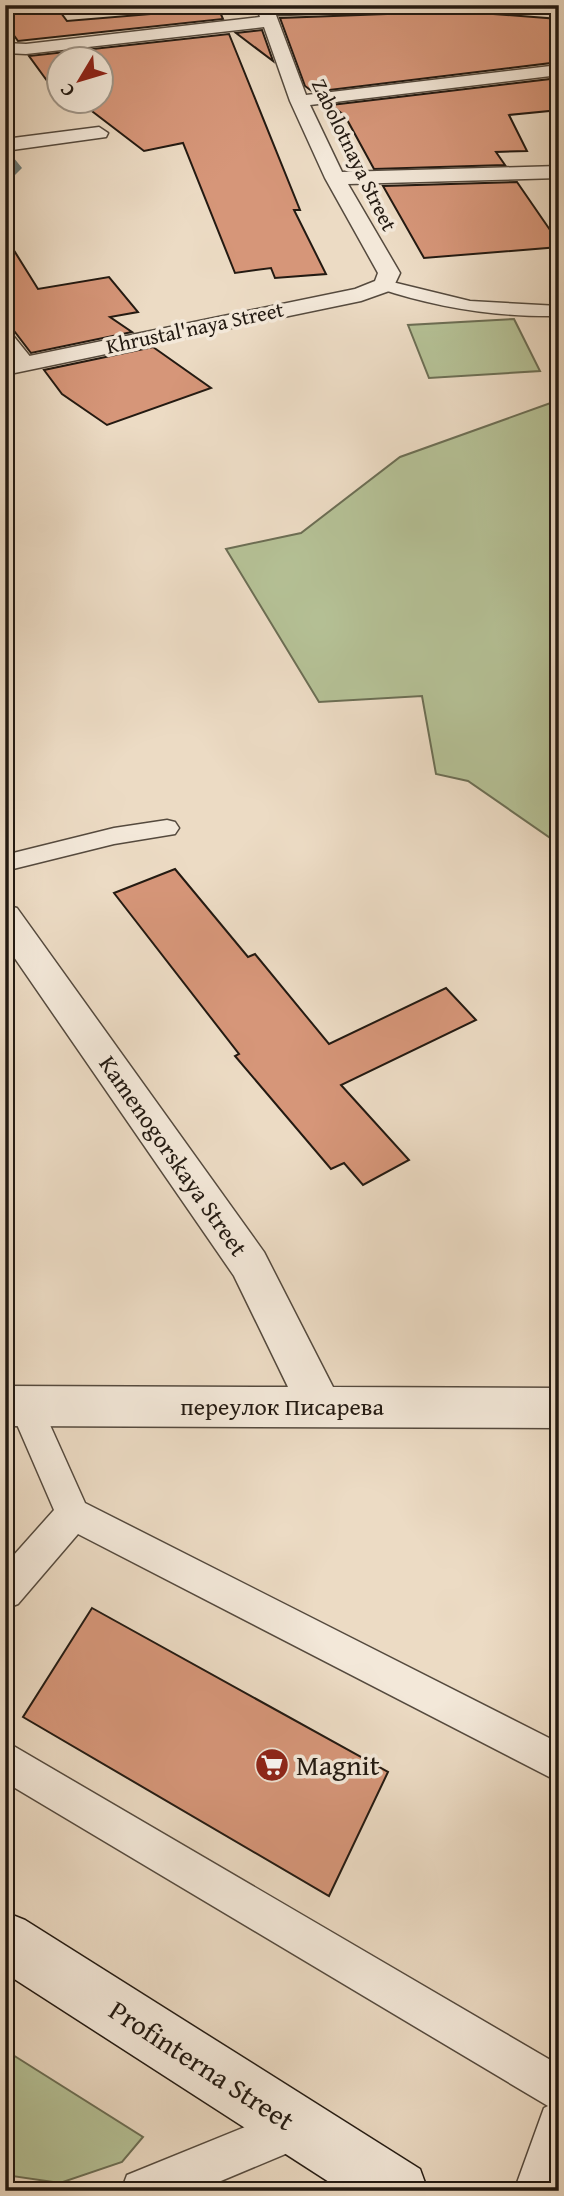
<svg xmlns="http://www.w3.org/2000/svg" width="564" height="2196" font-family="'Gentium Book Plus',serif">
  <rect width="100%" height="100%" fill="#ecdbc4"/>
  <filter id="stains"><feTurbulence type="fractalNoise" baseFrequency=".00286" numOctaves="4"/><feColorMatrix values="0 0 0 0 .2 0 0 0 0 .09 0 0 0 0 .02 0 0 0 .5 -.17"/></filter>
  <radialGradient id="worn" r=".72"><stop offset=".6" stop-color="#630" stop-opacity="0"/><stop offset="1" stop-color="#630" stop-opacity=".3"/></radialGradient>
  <path fill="#b5c196" stroke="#6c6e54" stroke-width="2" d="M514,319l26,52 -111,7 -21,-53z
    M559,400v444l-91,-63 -32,-7 -14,-78 -103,6 -93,-153 75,-16 99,-76z
    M5,2050l138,87 -21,25 -62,21 -55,-8z"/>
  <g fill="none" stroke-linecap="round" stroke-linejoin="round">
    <path fill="#6a7a77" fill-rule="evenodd" d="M13,49l3,2 -7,22 -4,2c0,-9 0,-21 8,-26z
      M5,147l17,21 -17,17v-7l9,-10 -9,-13z"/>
  </g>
  <path fill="#d69679" stroke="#231a12" stroke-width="2" d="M5,5h50l12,16 144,-12 2,3h7l3,7 -205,22 -13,-18z
    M494,10v4l65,5v43l-246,30 -8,-6 -25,-68z
    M262,30l11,31 -37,-28z
    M229,34l71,176h-6l32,64 -51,4 -4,-10 -36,5 -52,-130 -39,8 -64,-49h22v-42h-42v31l-2,-3 -5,1 -24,-33z
    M559,78v32l-50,5 18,36 -31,1 9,13 -131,4 -29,-53 -14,-11z
    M517,182l42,61v4l-135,11 -41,-72z
    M5,236l33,53 71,-12 29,35 -28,5 22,15 -101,21 -26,-34z
    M153,347l58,41 -104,37 -45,-31 -18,-24z
    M175,869l73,88 7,-3 74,90 117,-56 30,32 -135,65 68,75 -46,25 -19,-22 -13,6 -96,-113 4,-2 -125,-161z
    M92,1608l296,164 -59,124 -306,-179z"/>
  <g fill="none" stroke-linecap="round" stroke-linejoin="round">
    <g stroke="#554a3e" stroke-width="3">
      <path id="service" d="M384,280l86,21 89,5v10c-63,1 -121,-8 -181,-28l-2,-3 2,-3z
        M5,332l6,1 21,26 3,4 -3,4h-12l-15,-19z
        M167,820l8,2 4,6 -4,6 -61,10 -109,27v-16l109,-27z
        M25,1391l12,5 48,107 474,240v39l-481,-248 -60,70 -13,5v-44l49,-55 -45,-104 4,-10z
        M5,1741l554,324 -1,126h-44l30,-83 4,-2 -543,-324z
        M299,2105l15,7 7,15 -7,15 -117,49h-76l6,-16z"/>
    </g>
    <g stroke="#554a3e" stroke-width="3">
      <path id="minor" d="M256,5h172l-8,5 -144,5 30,80 253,-30v10l-249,30 32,67 217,-6v12l-211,6 52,89 -8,17 -31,11 -356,74v-14l350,-72 20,-8 3,-8 -53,-95 -35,-77 -26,-74 -238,27 -21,-1v-10l21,1 234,-27z
        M524,5h35v7l-27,-2z
        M99,127l9,6 -2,4 -101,14v-12z
        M5,905l12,3 247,344 69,135 226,1v40l-554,-2v-40l283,1 -54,-111 -229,-332z"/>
    </g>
    <g stroke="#231a12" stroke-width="3">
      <path id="secondary" d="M5,1912l20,8 395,249 8,22h-85l-338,-218z"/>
    </g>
    <use href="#service" fill="#f3e8d9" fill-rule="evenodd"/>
    <use href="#minor" fill="#f3e8d9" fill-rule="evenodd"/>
    <use href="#secondary" fill="#f3e8d9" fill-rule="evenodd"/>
  </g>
  <defs>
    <g id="supermarket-disc" transform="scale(1.75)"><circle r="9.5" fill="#8f2418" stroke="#f3e8d9"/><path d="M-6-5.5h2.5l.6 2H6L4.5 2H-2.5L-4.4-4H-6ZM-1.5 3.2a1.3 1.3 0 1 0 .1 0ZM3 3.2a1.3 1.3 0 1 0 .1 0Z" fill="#fff"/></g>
  </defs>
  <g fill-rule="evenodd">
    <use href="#supermarket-disc" x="272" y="1765"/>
  </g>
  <g text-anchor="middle" stroke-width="7" stroke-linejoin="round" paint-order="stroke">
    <g font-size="21" fill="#231a12" stroke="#f3e8d9">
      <text transform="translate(354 155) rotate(64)" y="7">Zabolotnaya Street</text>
      <text transform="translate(195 328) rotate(-12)" y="7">Khrustal'naya Street</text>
    </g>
    <g font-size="24" fill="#231a12" stroke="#f3e8d9">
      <text transform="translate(173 1156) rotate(55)" y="8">Kamenogorskaya Street</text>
      <text x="282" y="1415">переулок Писарева</text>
    </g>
    <g font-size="28" fill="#231a12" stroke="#f3e8d9" text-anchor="start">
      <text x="296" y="1775">Magnit</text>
    </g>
    <g font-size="28" fill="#231a12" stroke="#f3e8d9">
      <text transform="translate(202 2065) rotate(33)" y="10">Profinterna Street</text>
    </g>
  </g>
  <rect width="564" height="2196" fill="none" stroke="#ecdbc4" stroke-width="28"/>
  <rect x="7" y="7" width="550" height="2182" fill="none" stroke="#231a12" stroke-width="3.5"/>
  <rect x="14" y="14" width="536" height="2168" fill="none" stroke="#231a12" stroke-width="2"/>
  <g transform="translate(80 80) rotate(232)"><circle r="33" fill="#f3e8d9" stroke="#a09689" stroke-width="2"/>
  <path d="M0-5L12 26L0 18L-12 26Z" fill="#8f2418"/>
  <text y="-10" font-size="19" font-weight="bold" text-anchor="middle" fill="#231a12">С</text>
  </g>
  <rect width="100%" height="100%" filter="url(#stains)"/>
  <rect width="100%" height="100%" fill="url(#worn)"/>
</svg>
